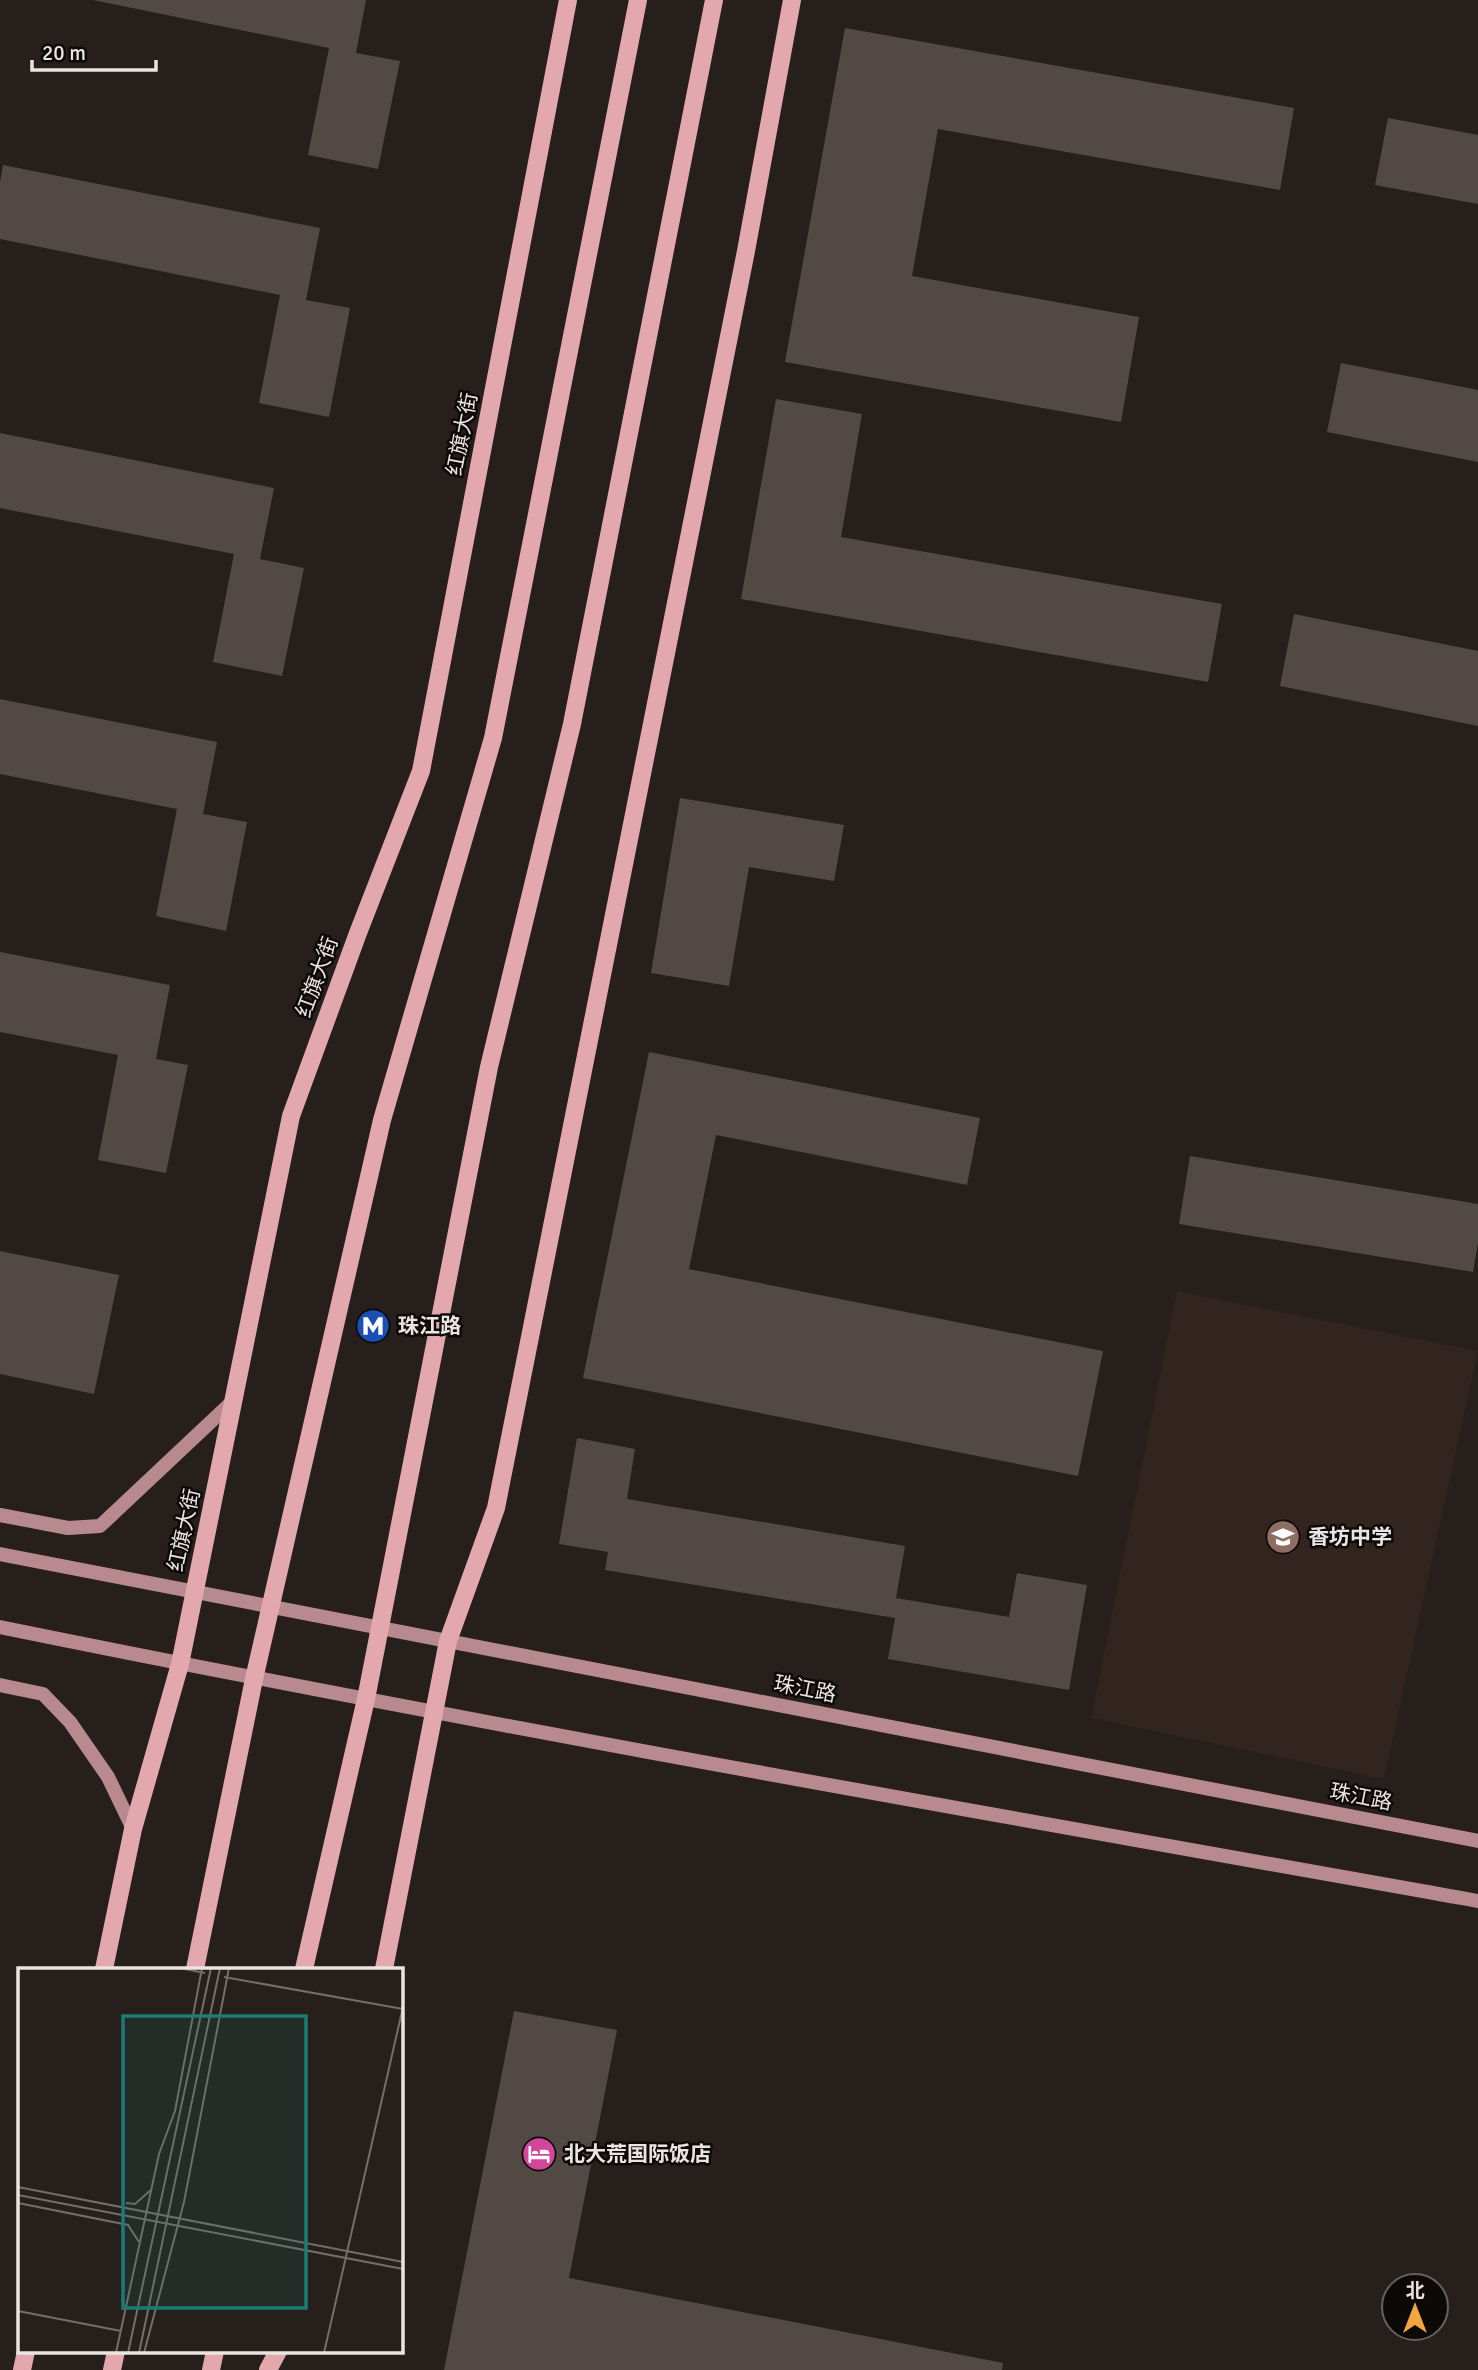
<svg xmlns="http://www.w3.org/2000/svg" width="1478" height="2370" font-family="Signika,'Noto Sans SC',sans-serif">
  <rect width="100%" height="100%" fill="#261f1b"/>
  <path fill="#32241e" d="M1177,1291l301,60 -94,428 -293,-61z"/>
  <path fill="#524945" d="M93,0h273l-10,53 44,8 -22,108 -70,-14 21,-107z
    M845,28l449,80 -14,82 -342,-61 -26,147 227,41 -18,105 -336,-60z
    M1388,118l90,17v69l-103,-19z
    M3,165l317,63 -14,72 44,8 -21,109 -70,-14 21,-108 -280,-56v-57z
    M1341,363l137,27v72l-151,-30z
    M776,399l86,15 -21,123 381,67 -14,78 -467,-83z
    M0,433l274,55 -14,71 44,9 -22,108 -69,-14 21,-108 -234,-46z
    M1294,614l184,37v75l-198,-40z
    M0,699l217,43 -14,72 44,8 -21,109 -70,-15 21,-107 -177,-35z
    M680,798l164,27 -10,56 -85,-14 -20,119 -78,-13z
    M0,952l170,33 -14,74 32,6 -22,108 -68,-13 20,-105 -118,-23z
    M649,1052l331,66 -13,67 -251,-50 -27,134 414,82 -25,125 -495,-98z
    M1190,1156l288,48v39l-5,29 -294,-48z
    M0,1251l119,24 -25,119 -94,-20z
    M577,1438l58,11 -8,50 278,47 -9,52 113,19 8,-44 70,12 -18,105 -181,-31 7,-41 -290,-48 3,-18 -49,-8z
    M514,2011l103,19 -48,248 434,85 -1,7h-558z"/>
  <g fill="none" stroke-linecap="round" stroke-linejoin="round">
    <path stroke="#b88a8f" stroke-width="14" d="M0,1515l68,13 32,-2 134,-126
      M0,1554l1478,287
      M0,1627c491,100 985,186 1478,274
      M0,1685l43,9 27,28 38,55 25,52"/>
    <path stroke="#e3a7ae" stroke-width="18" d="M104,1969l29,-140 47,-165 111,-548 67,-183 63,-162 147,-771
      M195,1969l59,-290 128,-559 111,-382 145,-738
      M304,1969l62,-270 123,-632 83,-343 142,-724
      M384,1969l64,-328 48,-133 250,-1257 46,-251
      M22,2370l4,-19
      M112,2370l4,-19
      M211,2370l4,-19
      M268,2370l10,-19"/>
  </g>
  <defs>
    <g id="metro-disc" transform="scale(1.75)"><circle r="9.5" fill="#1a4fb4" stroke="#0d0908"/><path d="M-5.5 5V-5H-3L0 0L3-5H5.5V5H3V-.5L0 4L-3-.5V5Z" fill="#fff"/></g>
    <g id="school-disc" transform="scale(1.75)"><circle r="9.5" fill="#8d6e63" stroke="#0d0908"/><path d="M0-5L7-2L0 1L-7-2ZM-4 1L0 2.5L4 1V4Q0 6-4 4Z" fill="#fff"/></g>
    <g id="hotel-disc" transform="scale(1.75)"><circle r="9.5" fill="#d1479c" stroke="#0d0908"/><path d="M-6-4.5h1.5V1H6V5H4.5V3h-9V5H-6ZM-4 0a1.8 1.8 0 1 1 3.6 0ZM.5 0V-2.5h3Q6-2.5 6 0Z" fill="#fff"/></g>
  </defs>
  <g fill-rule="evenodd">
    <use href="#metro-disc" x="373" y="1326"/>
    <use href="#school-disc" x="1283" y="1537"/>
    <use href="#hotel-disc" x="539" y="2154"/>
  </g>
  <g text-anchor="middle" stroke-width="5" stroke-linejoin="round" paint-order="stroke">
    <g font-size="21" fill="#eae5e2" stroke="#0d0908">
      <text transform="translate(462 434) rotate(-79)" y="7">红旗大街</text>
      <text transform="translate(317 977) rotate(-70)" y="7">红旗大街</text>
      <text transform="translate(184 1530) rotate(-78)" y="7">红旗大街</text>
      <text transform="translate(805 1689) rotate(11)" y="7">珠江路</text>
      <text transform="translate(1361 1797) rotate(11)" y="7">珠江路</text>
    </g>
    <g font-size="21" font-weight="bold" fill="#eae5e2" stroke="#0d0908" text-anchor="start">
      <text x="398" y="1333">珠江路</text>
      <text x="1308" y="1544">香坊中学</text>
      <text x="564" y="2161">北大荒国际饭店</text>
    </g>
  </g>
  <g transform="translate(18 1968)">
    <rect width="385" height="385" fill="#261f1b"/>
    <path fill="none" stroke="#746e6b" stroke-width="2" d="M162,0l25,5M206,9l179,32M0,219l385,75M0,227l385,74M0,235l110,22 11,17M108,235l9,1 17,-15M0,343l103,20M98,385l43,-199 16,-43 27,-143M110,385l83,-385M121,385l81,-385M126,385l40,-151 45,-234M306,385l79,-346"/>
    <path fill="#1a7c74" fill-opacity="0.15" stroke="#1a7c74" stroke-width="3.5" d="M105,48h183v292h-183z"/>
    <rect width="385" height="385" fill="none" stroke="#eae5e2" stroke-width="3.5"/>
  </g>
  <g transform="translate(1415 2307)"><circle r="33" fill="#0d0908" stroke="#65615f" stroke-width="2"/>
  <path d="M0-5L12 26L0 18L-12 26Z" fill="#f1a63f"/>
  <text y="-10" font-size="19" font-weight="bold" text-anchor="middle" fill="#eae5e2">北</text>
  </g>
  <path d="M32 60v10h124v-10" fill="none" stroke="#eae5e2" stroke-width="3.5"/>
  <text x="42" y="60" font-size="21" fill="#eae5e2" stroke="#0d0908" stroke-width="5" paint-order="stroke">20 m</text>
</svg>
